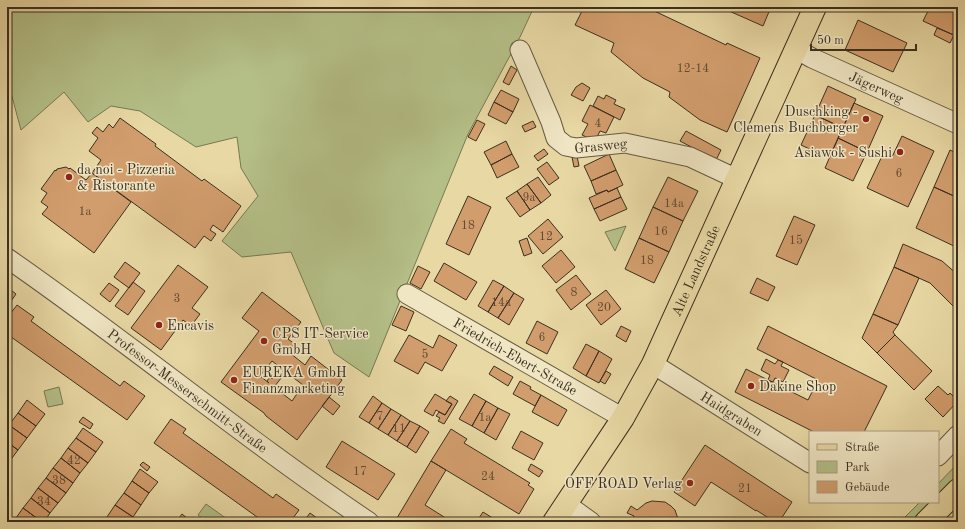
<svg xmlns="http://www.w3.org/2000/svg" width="965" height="529" font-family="'Old Standard TT',serif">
  <rect width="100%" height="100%" fill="#e8d8a4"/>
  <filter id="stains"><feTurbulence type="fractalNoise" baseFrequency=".005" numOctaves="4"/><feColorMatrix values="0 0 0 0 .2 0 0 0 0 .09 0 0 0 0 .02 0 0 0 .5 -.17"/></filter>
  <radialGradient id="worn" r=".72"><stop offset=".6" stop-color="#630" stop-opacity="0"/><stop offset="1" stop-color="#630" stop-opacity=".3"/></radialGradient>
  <path fill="#b4bf87" stroke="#787854" d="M7,7h527l-14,30 -52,97 -99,243 -35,-24 -43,-101 -49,5 -20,-16 36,-45 -17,-28 -4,-31 -41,10 -56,-36 -29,-5 -23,16 -24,-30 -43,38 -14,-52z
    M626,226l-11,25 -10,-19z
    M59,387l4,17 -15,3 -4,-16z
    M958,463v15l-20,20v-14z
    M920,502h14l-19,20h-15z
    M206,504l21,15 -3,3h-17l-9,-7z"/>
  <path fill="#d29d6d" stroke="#3b3021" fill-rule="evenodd" d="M584,7h62l80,38 1,-2 33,15 -33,74 -27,-12 -31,-23 1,-5 -27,-14 -32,-26 3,-9 -39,-18z
    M720,7h51l-8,19z
    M930,7h28v30l-35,-16z
    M858,20l49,23 -14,29 -48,-22z
    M937,28l17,7 -4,8 -16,-8z
    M511,66l6,4 -8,15 -6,-3z
    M582,83l8,5 -7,13 -12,-6 5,-8z
    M828,86l28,13 -13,29 -28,-13z
    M501,90l18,9 -6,13 -19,-10z
    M606,95l10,5 -2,4 11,5 -5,11 -27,-14 5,-10 6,3z
    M494,102l19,10 -7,12 -18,-9z
    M854,103l29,13 -16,36 -29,-14z
    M590,105l24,12 -8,16 -6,-2 -5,10 -13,-6 6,-11 -6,-3z
    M815,115l28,13 -14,30 -28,-13z
    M120,118l36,26 -1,2 47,35 2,-2 37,27 -18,26 -10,-7 -3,5 6,4 -5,7 -7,-5 -9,12 -103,-75 9,-13 -12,-9 9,-13 -6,-5 5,-6 6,5 6,-8 4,4z
    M477,120l8,4 -9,17 -8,-4z
    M533,121l3,6 -11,5 -3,-6z
    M686,131l35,19 -5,10 -36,-19z
    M902,136l32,15 -26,56 -41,-19 16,-34 9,3z
    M838,138l29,14 -14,29 -28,-13z
    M506,141l6,13 -21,11 -7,-13z
    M544,149l4,5 -10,7 -4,-5z
    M950,150l8,4v33l-4,9 -20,-9z
    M512,154l7,13 -22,11 -6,-13z
    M609,154l7,16 -25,11 -7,-15z
    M577,156l2,10 -5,1 -2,-10z
    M547,162l12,16 -10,7 -12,-16z
    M66,167l3,2 1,-1 16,12 6,-7 39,29 -37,51 -52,-39 6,-7 -7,-5 6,-9 -6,-4 14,-19 1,1 1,-2z
    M616,170l7,15 -15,7 -1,-2 -11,4 -5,-13z
    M538,177l13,18 -10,8 -14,-19z
    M668,177l30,14 -15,30 -30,-14z
    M527,184l14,19 -11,7 -13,-19z
    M934,187l24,11v50l-42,-20z
    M617,188l4,9 -27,12 -5,-11 18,-8 1,2z
    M517,191l13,19 -10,7 -14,-19z
    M468,196l23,11 -22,48 -23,-11z
    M621,197l6,12 -27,12 -6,-12z
    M653,207l30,14 -14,31 -30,-14z
    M794,216l21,9 -18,40 -21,-9z
    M548,219l15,18 -20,17 -15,-18z
    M527,238l5,15 -8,3 -5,-15z
    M639,238l30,14 -15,31 -29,-14z
    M903,244l39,17 16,14v36l-28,-28 -36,-16z
    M561,250l14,17 -19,16 -14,-17z
    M125,262l15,11 -11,15 -15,-11z
    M444,263l33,19 -11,18 -32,-19z
    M178,265l30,22 -16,21 8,6 -9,12 -8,-6 -22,30 -30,-22z
    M418,266l12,6 -9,17 -11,-6z
    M894,267l25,11 -21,47 -25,-11z
    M576,275l15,19 -20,16 -15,-20z
    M757,278l18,9 -7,14 -18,-8z
    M493,280l11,6 -16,26 -10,-6z
    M133,282l12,9 -17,24 -13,-9z
    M109,283l10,7 -9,12 -10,-8z
    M504,286l10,7 -16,25 -10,-6z
    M7,287l9,7 -9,13z
    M606,290l15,19 -20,16 -15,-20z
    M262,292l39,30 -13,17 8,6 -6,8 15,12 6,-9 31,24 -45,60 -31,-24 -2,-3 -43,-31 38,-51 -17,-13zM272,361l9,7 -9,11 -2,-2 -3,4 2,2 -9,-7zM286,372l17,13 -11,16 -18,-14z
    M514,293l10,6 -15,26 -11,-7z
    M17,305l17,12 -3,4 89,65 4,-5 21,15 -18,24 -120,-86v-16z
    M401,306l13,6 -8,19 -14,-6z
    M873,314l25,11 -5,7 2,3 -18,18 -15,-15z
    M537,321l21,11 -11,22 -21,-11z
    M621,326l10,5 -5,11 -10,-6z
    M768,326l119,60 -23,46h-50l-79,-40 11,-23 62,31 10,-20 -61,-31z
    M409,335l24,13 6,-13 18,10 -15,26 -17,-9 -7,12 -24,-13z
    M895,335l37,36 -18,19 -37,-37z
    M586,344l13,7 -13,25 -13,-8z
    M599,351l13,8 -13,24 -13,-7z
    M766,359l9,5 3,-4 5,2 -2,4 8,4 -6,12 -8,-4 -2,4 -5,-2 2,-5 -9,-5z
    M494,366l19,11 -5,9 -19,-12z
    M606,371l5,3 -6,10 -5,-3z
    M520,381l11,6 -1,2 11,6 -6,11 -22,-12z
    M938,386l10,9 2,-2 8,8 -15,16 -18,-18z
    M435,394l17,10 -7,11 -9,-5 -3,6 -9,-5z
    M474,394l12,7 -14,25 -13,-7z
    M541,395l26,15 -9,16 -26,-14z
    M373,396l9,7 -13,20 -10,-6z
    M450,396l8,5 -14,23 -6,-3 2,-3 -4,-2 3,-4 6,3 7,-11 -6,-3z
    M329,397l11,9 -7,9 -11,-9z
    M27,400l18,14 -9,12 -18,-13z
    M486,401l12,7 -14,25 -12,-7z
    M382,403l9,6 -13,20 -9,-6z
    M498,408l12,6 -14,26 -12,-7z
    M391,409l10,6 -13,20 -10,-6z
    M18,413l18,13 -9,12 -18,-13z
    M401,415l9,6 -13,20 -9,-6z
    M83,417l10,7 -3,5 -11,-7z
    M171,419l15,10 -3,4 90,65 3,-4 23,16 -9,12h-26l-110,-79z
    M410,421l10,5 -13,21 -10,-6z
    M9,425l18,13 -9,12 -11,-8v-15z
    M420,426l9,6 -13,21 -9,-6z
    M83,428l20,14 -7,10 -20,-14z
    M451,429l16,10 -3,4 66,40 -2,2 6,4 -15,25 -88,-53z
    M521,431l22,12 -9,17 -22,-12z
    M76,438l20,14 -8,11 -20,-15z
    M342,441l53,33 -17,26 -52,-33z
    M7,442l11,8 -9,12 -2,-1z
    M705,445l87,57 -13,20h-4l-19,-12v1l-45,-29 -16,24 -21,-14z
    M68,448l20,15 -8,10 -19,-15z
    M61,458l19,15 -7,10 -20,-15z
    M431,461l15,9 -21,35 27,17h-48l-7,-4z
    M143,462l7,5 -3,4 -7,-6z
    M531,464l12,7 -4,6 -11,-7z
    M53,468l20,15 -7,10 -20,-15z
    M140,469l18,13 -9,11 -17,-12z
    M46,478l20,15 -8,10 -20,-15z
    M132,481l17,12 -8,12 -17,-12z
    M38,488l20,15 -8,10 -19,-15z
    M124,493l17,12 -8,12 -18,-12z
    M31,498l19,15 -6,9h-2l-19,-14z
    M652,501l13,1 6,4 4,4 4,12h-46l1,-6 -7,-3 4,-7 6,4 9,-7z
    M115,505l18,12 -4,5h-15l-7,-5z
    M23,508l19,14h-21l-5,-4z
    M483,512l16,10h-28l2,-4 4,3z
    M310,513l11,8 -1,1h-17z
    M182,514l10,8h-16z"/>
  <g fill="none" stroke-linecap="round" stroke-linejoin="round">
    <g stroke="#665a42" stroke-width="21">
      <g id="minor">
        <path id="s1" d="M796,49l16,9 146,66"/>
        <path id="s2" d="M520,50l31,72 5,16 10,8 10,2 49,-5 65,14 47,22"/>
        <path id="s3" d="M7,258c123,85 238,181 362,264"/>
        <path id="s4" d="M407,294l216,124"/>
        <path id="s5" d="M653,364l157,99"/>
        <path d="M938,456l20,-21"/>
        <path d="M566,504l25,18"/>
      </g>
    </g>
    <g stroke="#3b3021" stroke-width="24">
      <g id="major">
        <path id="s6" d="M554,522l69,-104 30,-54 162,-357"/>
        <path d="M926,522l32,-32"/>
      </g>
    </g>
    <use href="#minor" stroke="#f0e6c4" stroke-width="19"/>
    <use href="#major" stroke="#e8d8a4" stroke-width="22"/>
  </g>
  <g fill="#8f2418" stroke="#f0e6c4" stroke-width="1.5">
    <circle cx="866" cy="119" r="4"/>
    <circle cx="900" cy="152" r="4"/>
    <circle cx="69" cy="177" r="4"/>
    <circle cx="159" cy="325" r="4"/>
    <circle cx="264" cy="341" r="4"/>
    <circle cx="234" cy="380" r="4"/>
    <circle cx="751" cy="386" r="4"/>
    <circle cx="690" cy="483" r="4"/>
  </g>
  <g text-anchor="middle" stroke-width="3" stroke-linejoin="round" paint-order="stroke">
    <g font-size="12" fill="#614b34">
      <text x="693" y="72">12-14</text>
      <text x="598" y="127">4</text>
      <text x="899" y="177">6</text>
      <text x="529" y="201">9a</text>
      <text x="674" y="207">14a</text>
      <text x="85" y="215">1a</text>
      <text x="468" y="229">18</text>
      <text x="661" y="235">16</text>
      <text x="546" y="240">12</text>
      <text x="796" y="244">15</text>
      <text x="647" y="264">18</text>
      <text x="574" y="296">8</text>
      <text x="177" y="302">3</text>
      <text x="501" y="306">14a</text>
      <text x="604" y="311">20</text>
      <text x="542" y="341">6</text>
      <text x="425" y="358">5</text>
      <text x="380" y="420">7</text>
      <text x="485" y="421">1a</text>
      <text x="399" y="432">11</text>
      <text x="74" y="464">42</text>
      <text x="360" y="475">17</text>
      <text x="488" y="480">24</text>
      <text x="59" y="484">38</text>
      <text x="745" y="492">21</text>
      <text x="44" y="505">34</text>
    </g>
    <g font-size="14" fill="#3b3021" stroke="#f0e6c4">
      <text dy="5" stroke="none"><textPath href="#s1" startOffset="89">Jägerweg</textPath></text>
      <text dy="5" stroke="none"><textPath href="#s2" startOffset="143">Grasweg</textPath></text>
      <text dy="5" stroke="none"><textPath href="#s6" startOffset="289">Alte Landstraße</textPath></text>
      <text dy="5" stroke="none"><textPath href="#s4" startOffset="125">Friedrich-Ebert-Straße</textPath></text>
      <text dy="5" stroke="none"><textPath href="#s3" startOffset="224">Professor-Messerschmitt-Straße</textPath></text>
      <text dy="5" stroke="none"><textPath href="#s5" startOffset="93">Haidgraben</textPath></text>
    </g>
    <g font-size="14" fill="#3b3021" stroke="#f0e6c4" text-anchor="start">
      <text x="858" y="116" text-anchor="end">Duschking -<tspan x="858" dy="16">Clemens Buchberger</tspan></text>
      <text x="892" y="157" text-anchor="end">Asiawok - Sushi</text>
      <text x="77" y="174">da noi - Pizzeria<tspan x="77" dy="16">&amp; Ristorante</tspan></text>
      <text x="167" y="330">Encavis</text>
      <text x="272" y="338">CPS IT-Service<tspan x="272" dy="16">GmbH</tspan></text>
      <text x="242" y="377">EUREKA GmbH<tspan x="242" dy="16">Finanzmarketing</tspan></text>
      <text x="759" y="391">Dakine Shop</text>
      <text x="682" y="488" text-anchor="end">OFF ROAD Verlag</text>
    </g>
  </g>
  <rect width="965" height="529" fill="none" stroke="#e8d8a4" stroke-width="24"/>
  <rect x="8" y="8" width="949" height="513" fill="none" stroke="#3b3021" stroke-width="2"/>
  <rect x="12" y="12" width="941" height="505" fill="none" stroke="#3b3021"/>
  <rect x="809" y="431" width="130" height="72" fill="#f0e6c4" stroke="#a89d83"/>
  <rect x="817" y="444" width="20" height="6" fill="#e8d8a4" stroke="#a89d83"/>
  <text x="845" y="451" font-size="12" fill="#3b3021">Straße</text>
  <rect x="817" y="461" width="20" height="12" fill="#b4bf87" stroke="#a89d83"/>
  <text x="845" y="471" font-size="12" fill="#3b3021">Park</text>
  <rect x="817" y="481" width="20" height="12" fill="#d29d6d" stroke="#a89d83"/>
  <text x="845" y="491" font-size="12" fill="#3b3021">Gebäude</text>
  <path d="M811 44v6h105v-6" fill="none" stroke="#3b3021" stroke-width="2"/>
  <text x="817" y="44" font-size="12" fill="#3b3021" stroke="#f0e6c4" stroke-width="3" paint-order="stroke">50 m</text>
  <rect width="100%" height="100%" filter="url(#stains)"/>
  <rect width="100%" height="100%" fill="url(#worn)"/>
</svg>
